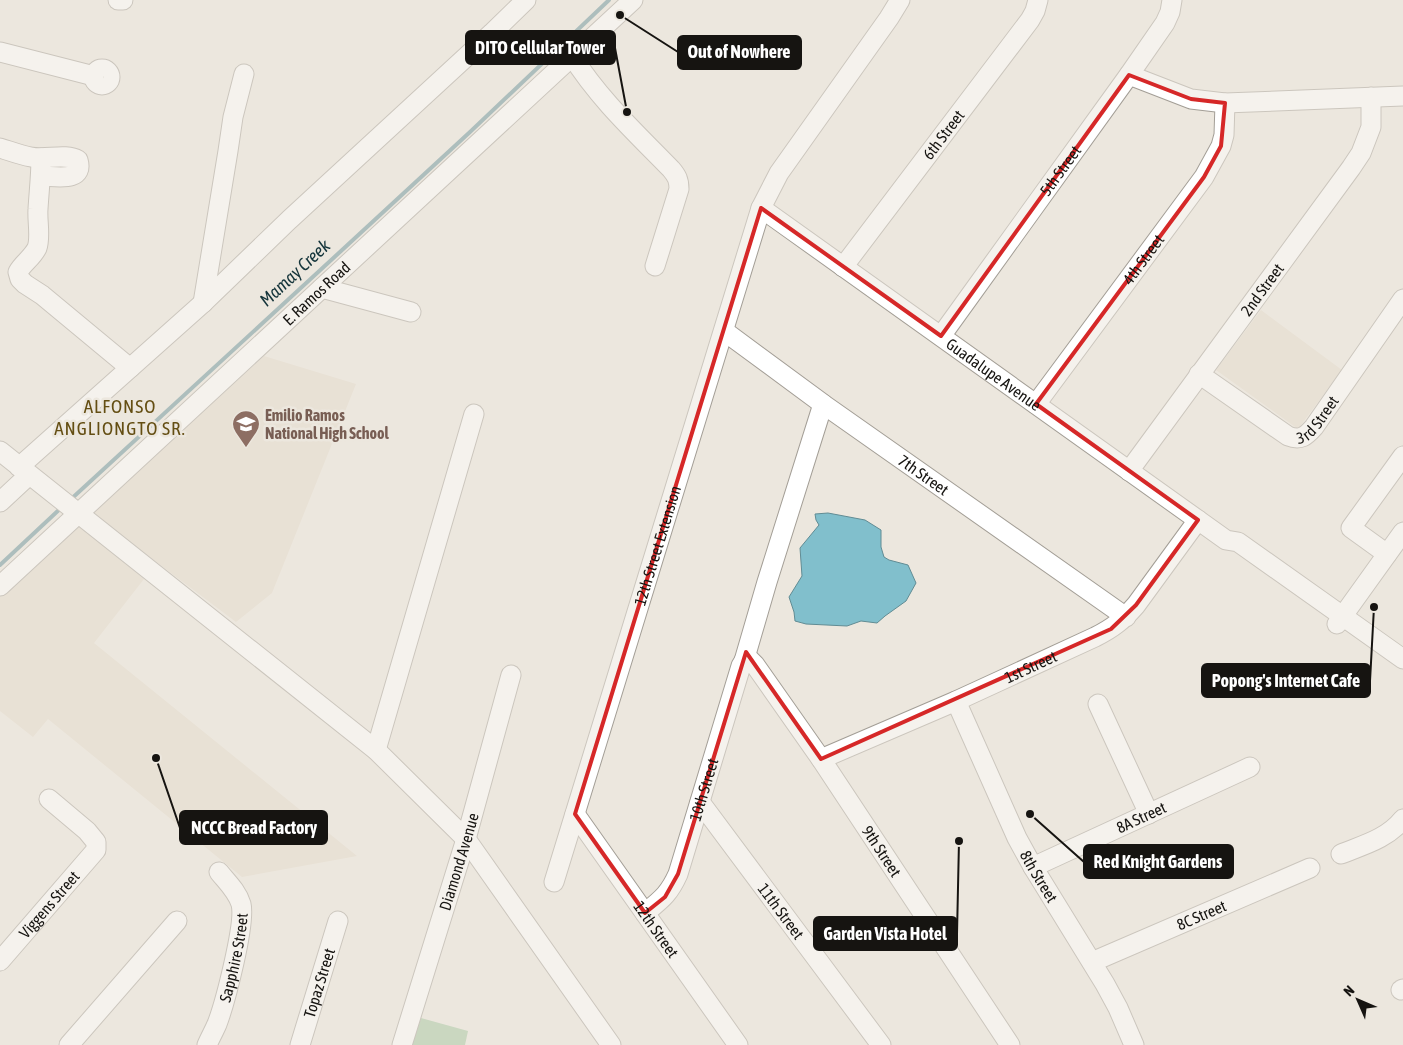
<svg xmlns="http://www.w3.org/2000/svg" width="1403" height="1045" font-family="'Asap Condensed',sans-serif">
  <rect width="100%" height="100%" fill="#ece7de"/>
  <path fill="#e2d9ca" d="M1261,310l81,60 -44,59 -82,-59z
    M264,356l92,28 -84,209 -36,29 -146,-110z
    M77,523l67,56 -50,64 263,213 -115,21 -194,-158 -15,18 -33,-26v-115z"/>
  <path fill="#9fc39c" d="M421,1018l47,13 -3,14h-53z"/>
  <path fill="#81bfcc" stroke="#618c94" d="M828,513l37,7 16,10v17l3,10 5,3 19,5 8,18 -10,18 -21,15 -8,7 -16,-2 -14,5 -41,-2 -11,-3 -1,-9 -5,-15 13,-21 -2,-28 19,-23 -3,-5 -1,-6z"/>
  <g fill="none" stroke-linecap="round" stroke-linejoin="round">
    <path stroke="#618c94" stroke-width="4" d="M69,501l272,-250 129,-119 139,-132
      M0,565l62,-58"/>
    <g stroke="#a39e96" stroke-width="21">
      <g id="minor">
        <path d="M118,0h5"/>
        <path d="M0,52l94,24"/>
        <path d="M572,56c27,43 64,77 99,113 6,7 8,11 8,20l-24,77"/>
        <circle cx="102" cy="77" r="8"/>
        <path d="M1129,75l62,24 34,4 178,-7"/>
        <path d="M0,148c10,3 20,7 31,9 14,3 35,-4 47,3 7,23 -23,16 -37,16"/>
        <path d="M41,158c0,17 -2,34 -3,51 -1,12 3,28 -1,39 -5,10 -14,15 -19,24l2,7 5,5 17,11 88,73"/>
        <path id="s1" d="M761,208l437,312 28,20 12,2 165,117"/>
        <path id="s2" d="M843,267l187,-247 5,-9 3,-11"/>
        <path d="M322,288l89,24"/>
        <path d="M203,303l25,-152 5,-34 11,-43"/>
        <path id="s3" d="M724,331l99,73 303,213"/>
        <path id="s4" d="M941,336l188,-261 36,-52 5,-11 2,-12"/>
        <path id="s5" d="M1199,374l89,62c13,5 18,0 26,-9l89,-128"/>
        <path id="s6" d="M1036,404l168,-227 17,-31 3,-11 1,-32"/>
        <path d="M0,451l376,299 90,89 145,206"/>
        <path d="M19,467l184,-164 86,-83 203,-187 34,-33"/>
        <path id="s7" d="M1129,471l222,-303 10,-15 10,-26v-30"/>
        <path d="M0,502l29,-27"/>
        <path d="M1387,554l-36,-26 52,-72"/>
        <path id="s8" d="M0,586l633,-586"/>
        <path d="M1337,624l66,-92"/>
        <path d="M744,661l23,-79 56,-178"/>
        <path id="s9" d="M956,701l61,137 16,29 72,117 13,24 16,37"/>
        <path d="M1098,704l51,110"/>
        <path d="M376,750l98,-336"/>
        <path id="s10" d="M821,759l135,-58 139,-64c18,-9 28,-17 41,-32l62,-85"/>
        <path id="s11" d="M700,802l181,243"/>
        <path id="s12" d="M575,814l163,231"/>
        <path d="M1341,854c22,-9 46,-15 62,-35"/>
        <path id="s13" d="M1033,867l217,-100"/>
        <path id="s14" d="M554,882l207,-674 18,-35 110,-155 11,-18"/>
        <path id="s15" d="M645,913c17,-14 24,-19 33,-39l63,-208 3,-5 5,-2 6,6 66,94 189,286"/>
        <path id="s16" d="M0,961l96,-111v-8l-9,-11 -38,-32"/>
        <path id="s17" d="M1092,962l218,-94"/>
        <path d="M1401,990l2,-1"/>
        <path d="M69,1045l108,-124"/>
        <path id="s18" d="M207,1045c3,-7 7,-14 10,-21 8,-21 29,-101 24,-120 -4,-13 -14,-22 -22,-32"/>
        <path id="s19" d="M300,1045l38,-124"/>
        <path id="s20" d="M402,1045l64,-206 45,-164"/>
      </g>
    </g>
    <use href="#minor" stroke="#fff" stroke-width="19"/>
  </g>
  <path d="M0 0H1403V1045H0ZM1129,75l62,24 34,4 -4,43 -17,31 -168,227 162,116 -62,85 -25,24 -290,130 -75,-107 -68,222 -13,23 -20,16 -70,-99 186,-606 180,128z" fill="#ece7de" fill-opacity=".55" fill-rule="evenodd"/>
  <path fill="none" stroke="#d62828" stroke-width="4" stroke-linejoin="round" d="M1129,75l62,24 34,4 -4,43 -17,31 -168,227 162,116 -62,85 -25,24 -290,130 -75,-107 -68,222 -13,23 -20,16 -70,-99 186,-606 180,128z"/>
  <defs>
    <g id="school-pin" transform="scale(1.4375)"><path d="M0 17L-7.5 6A9.5 9.5 0 1 1 7.5 6Z" fill="#8d6e63" stroke="#ece7de"/><path d="M0-5L7-2L0 1L-7-2ZM-4 1L0 2.5L4 1V4Q0 6-4 4Z" fill="#fff"/></g>
  </defs>
  <g fill-rule="evenodd">
    <use href="#school-pin" x="246" y="424"/>
  </g>
  <g text-anchor="middle" stroke-width="5" stroke-linejoin="round" paint-order="stroke">
    <g font-size="16" fill="#161411" stroke="#ece7de">
      <text dy="6" stroke="none"><textPath href="#s2" startOffset="166">6th Street</textPath></text>
      <text dy="6" stroke="none"><textPath href="#s4" startOffset="204">5th Street</textPath></text>
      <text dy="6" stroke="none"><textPath href="#s6" startOffset="180">4th Street</textPath></text>
      <text dy="6" stroke="none"><textPath href="#s7" startOffset="225">2nd Street</textPath></text>
      <text dy="6" stroke="none"><textPath href="#s8" startOffset="431">E. Ramos Road</textPath></text>
      <text dy="6" stroke="none"><textPath href="#s1" startOffset="286">Guadalupe Avenue</textPath></text>
      <text dy="6" stroke="none"><textPath href="#s5" startOffset="146">3rd Street</textPath></text>
      <text dy="6" stroke="none"><textPath href="#s3" startOffset="246">7th Street</textPath></text>
      <text dy="6" stroke="none"><textPath href="#s14" startOffset="352">12th Street Extension</textPath></text>
      <text dy="6" stroke="none"><textPath href="#s10" startOffset="229">1st Street</textPath></text>
      <text dy="6" stroke="none"><textPath href="#s15" startOffset="140">10th Street</textPath></text>
      <text dy="6" stroke="none"><textPath href="#s13" startOffset="119">8A Street</textPath></text>
      <text dy="6" stroke="none"><textPath href="#s15" startOffset="514">9th Street</textPath></text>
      <text dy="6" stroke="none"><textPath href="#s20" startOffset="192">Diamond Avenue</textPath></text>
      <text dy="6" stroke="none"><textPath href="#s9" startOffset="194">8th Street</textPath></text>
      <text dy="6" stroke="none"><textPath href="#s16" startOffset="75">Viggens Street</textPath></text>
      <text dy="6" stroke="none"><textPath href="#s11" startOffset="136">11th Street</textPath></text>
      <text dy="6" stroke="none"><textPath href="#s17" startOffset="119">8C Street</textPath></text>
      <text dy="6" stroke="none"><textPath href="#s12" startOffset="141">12th Street</textPath></text>
      <text dy="6" stroke="none"><textPath href="#s18" startOffset="92">Sapphire Street</textPath></text>
      <text dy="6" stroke="none"><textPath href="#s19" startOffset="65">Topaz Street</textPath></text>
    </g>
    <g font-size="16" font-weight="bold" fill="#785e54" stroke="#ece7de" text-anchor="start">
      <text x="265" y="421">Emilio Ramos<tspan x="265" dy="18">National High School</tspan></text>
    </g>
    <g font-size="18" font-style="italic" fill="#14343a" stroke="#ece7de">
      <text transform="translate(295 273) rotate(-43)" y="6">Mamay Creek</text>
    </g>
    <g font-size="19" letter-spacing="1" fill="#644e13" stroke="#ece7de">
      <text x="120" y="413">ALFONSO<tspan x="120" dy="22">ANGLIONGTO SR.</tspan></text>
    </g>
  </g>
  <path fill="none" stroke="#161411" stroke-width="2" d="M627 112L615 48M620 15L678 52M1374 607L1370 681M156 758L180 828M1030 814L1084 862M959 841L957 934"/>
  <g fill="#161411" stroke="#ece7de" stroke-width="2">
    <circle cx="627" cy="112" r="5"/>
    <circle cx="620" cy="15" r="5"/>
    <circle cx="1374" cy="607" r="5"/>
    <circle cx="156" cy="758" r="5"/>
    <circle cx="1030" cy="814" r="5"/>
    <circle cx="959" cy="841" r="5"/>
  </g>
  <g fill="#161411" stroke="#161411" stroke-width="2">
    <rect x="466" y="31" width="149" height="33" rx="5"/>
    <rect x="678" y="36" width="123" height="33" rx="5"/>
    <rect x="1202" y="664" width="168" height="33" rx="5"/>
    <rect x="180" y="811" width="147" height="33" rx="5"/>
    <rect x="1084" y="845" width="149" height="33" rx="5"/>
    <rect x="814" y="917" width="143" height="33" rx="5"/>
  </g>
  <g font-size="18" text-anchor="middle" font-weight="bold" fill="#fff">
    <text x="540" y="54">DITO Cellular Tower</text>
    <text x="739" y="58">Out of Nowhere</text>
    <text x="1286" y="687">Popong's Internet Cafe</text>
    <text x="254" y="834">NCCC Bread Factory</text>
    <text x="1158" y="868">Red Knight Gardens</text>
    <text x="885" y="940">Garden Vista Hotel</text>
  </g>
  <g transform="translate(1358 1000) rotate(315)" stroke="#ece7de" stroke-width="4" paint-order="stroke">
  <path d="M0-4L9 19L0 12L-9 19Z" fill="#161411"/>
  <text y="-8" font-size="14" font-weight="bold" text-anchor="middle" fill="#161411">N</text>
  </g>
</svg>
